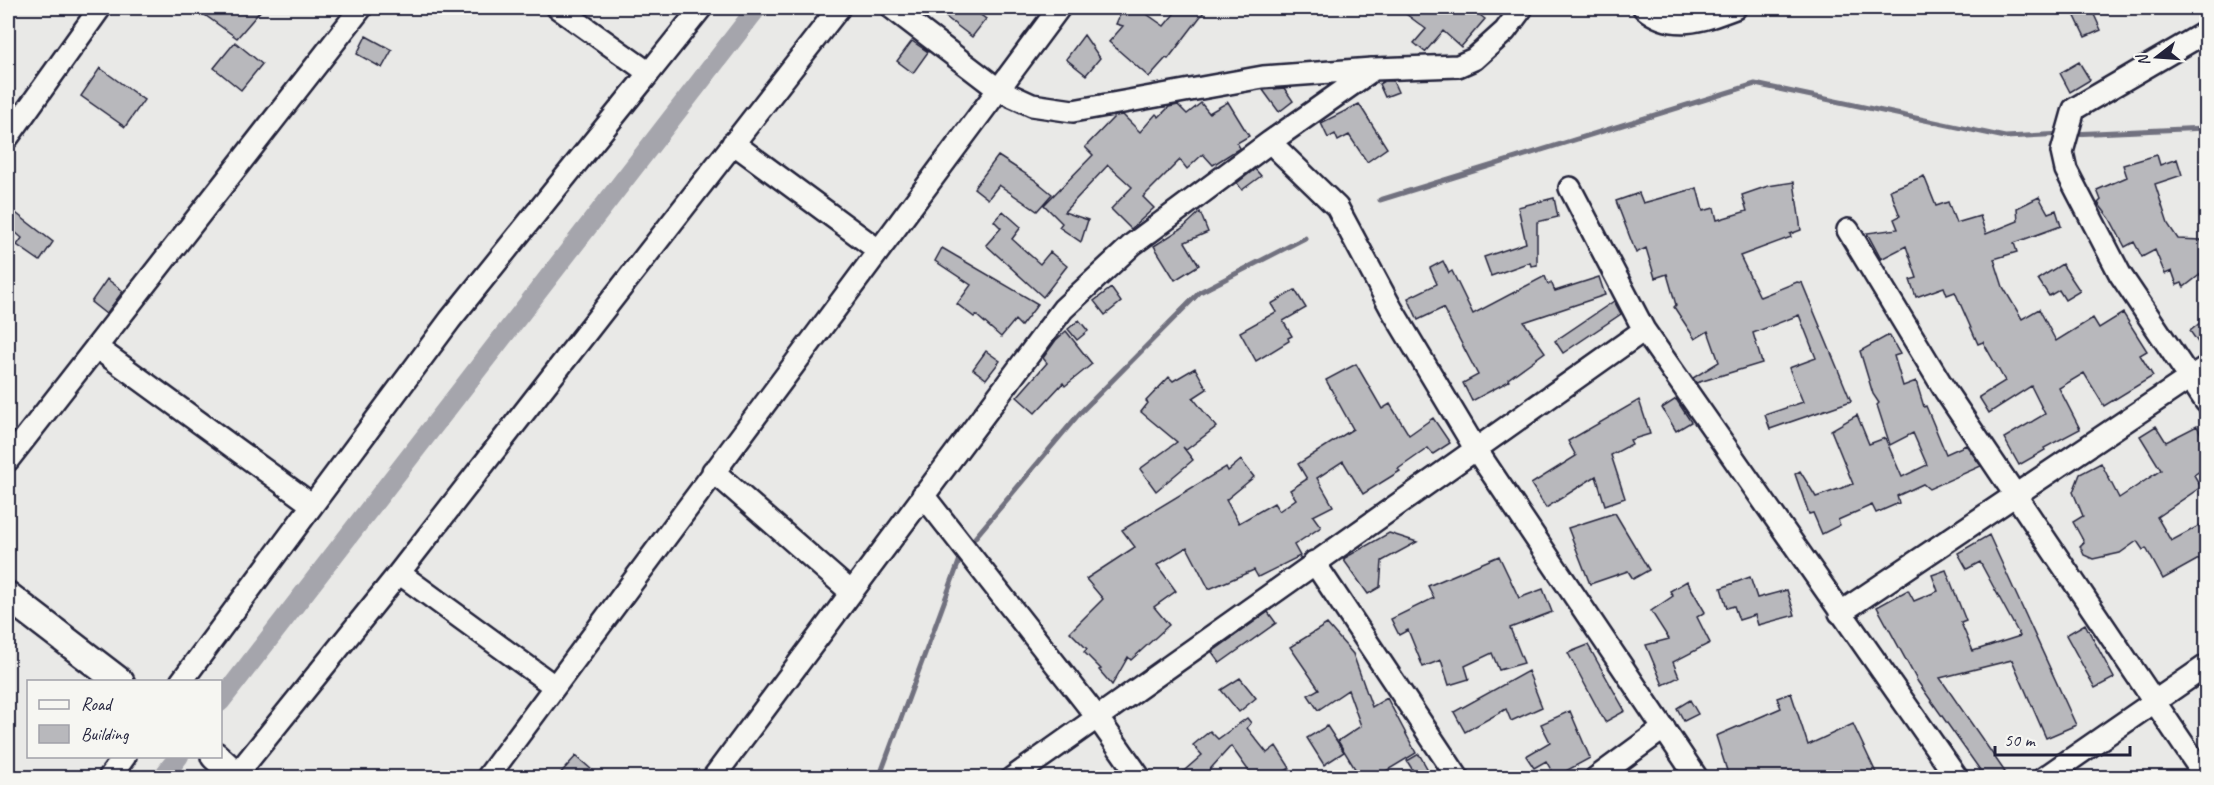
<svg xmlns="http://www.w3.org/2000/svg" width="2214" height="785" font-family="Caveat,sans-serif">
  <rect width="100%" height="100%" fill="#e9e9e7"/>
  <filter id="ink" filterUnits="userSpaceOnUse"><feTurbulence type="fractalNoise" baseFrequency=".0167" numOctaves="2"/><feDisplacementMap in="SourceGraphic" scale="12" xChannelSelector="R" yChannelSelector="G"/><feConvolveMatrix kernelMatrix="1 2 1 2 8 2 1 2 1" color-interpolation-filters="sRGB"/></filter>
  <g filter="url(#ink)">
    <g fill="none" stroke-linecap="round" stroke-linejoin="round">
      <path stroke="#71717f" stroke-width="5" d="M2072,134l134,-6
        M1380,200l375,-116 250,53 58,-3
        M973,540l106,-126 121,-122 105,-54
        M879,778l81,-219"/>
      <path stroke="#a5a5ac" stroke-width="20" d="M220,702l537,-694
        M162,778l17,-22"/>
    </g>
    <path fill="#b8b8bc" stroke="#22223b" stroke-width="1.5" d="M195,8h68l-26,30z
      M934,8h37l15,11 -14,18z
      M1123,8h15l26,18 15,-18h28l-39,51 -2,-1 -17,19 -40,-35 14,-16 -7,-2z
      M1398,8h73l14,11 -24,28 -18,-16 -18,21 -11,-9 12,-14z
      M2071,8h20l10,22 -16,7z
      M1084,35l16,23 -14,17 -20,-16z
      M366,36l26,14 -10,18 -25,-14z
      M912,41l16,11 -15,21 -16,-12z
      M235,42l27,22 -21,26 -27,-22z
      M2079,62l11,18 -20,12 -10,-19z
      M100,68l44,32 -19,27 -44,-31z
      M1384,81h9l5,11 -13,5 -6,-13z
      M1284,88l9,13 -14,11 -16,-22z
      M1228,102l21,34 -12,7 3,5 -27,17 -10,-11 -16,15 -7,-9 -37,37 11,11 -23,21 -20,-20 21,-22 -24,-22 -44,47 24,8 -7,22 -22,-15 3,-4 -18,-18 49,-50 -8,-8 30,-31 8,-1 17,17 16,-18 3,3 10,-10 9,-2 9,9 14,-11 8,10z
      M1359,104l28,44 -20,14 -18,-27 -11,6 -3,-7 -7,4 -7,-15z
      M2157,155l3,10 17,-6 5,16 -27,9 13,40 10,15 23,1 5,15v15l-22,17 -2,-4 -5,2 -5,-14 -7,3 -10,-24 -13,7 -8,-15 -9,5 -15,-28 -12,-16 3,-3 -4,-10 30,-13 -4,-12z
      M998,156l37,24 17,14 -15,17 -38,-26 -11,14 -14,-11z
      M1255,169l6,7 -19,14 -5,-7z
      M1924,176l12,30 12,-4 8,21 24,-7 6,18 32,-13 -1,-13 22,-11 9,16 8,-3 5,16 -47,17 3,9 -23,7 9,28 19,32 17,-10 17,32 37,-23 6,10 24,-15 24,38 -7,4 13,21 -49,30 -20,-33 -25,15 21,41 -36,19 1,2 -26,15 -15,-27 41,-24 -14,-28 -42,27 -10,-16 26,-16 -22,-39 -5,2 -23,-52 -8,3 -3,-8 -28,10 -6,-17 7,-2 -11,-32 -25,13 -14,-26 31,-4 -4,-10 6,-3 -10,-26z
      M1794,182l7,48 -11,4 1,3 -51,19 20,41 37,-15 5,1 49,118 -81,28 -5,-14 38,-13 -14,-34 27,-10 -17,-43 -46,18 9,30 -66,20 -3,-5 26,-16 -11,-31 -13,8 -21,-32 2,-2 -9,-31 -12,4 -9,-30 -10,5 -20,-52 23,-8 4,10 54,-15 6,23 11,-3 3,12 30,-9 -5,-16 26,-9z
      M1554,198l4,19 -21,5v43l-6,1 -1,-4 -39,14 -7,-19 42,-14 -8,-36z
      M8,207l45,35 -13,19 -23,-16 5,-7 -14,-12z
      M1003,211l18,16 -9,12 28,25 10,-12 17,14 -24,31 -57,-52 15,-17 -7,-7z
      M1200,212l8,20 -23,10 14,23 -24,15 -21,-34 30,-19z
      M942,248l96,56 -17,22 -6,-6 -14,17 -25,-22 -2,2 -17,-13 14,-19 -36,-24z
      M1443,261l6,12 3,-2 21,43 72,-38 3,8 3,-2 4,9 44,-14 6,18 -81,27 21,30 -37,27 1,2 -37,20 -9,-18 15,-8 -35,-67 -25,12 -10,-22 29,-14 -7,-16z
      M2062,264l18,27 -15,9 -6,-10 -10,6 -11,-17z
      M107,279l16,12 -17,23 -15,-12z
      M1111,288l10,14 -16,13 -11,-14z
      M1295,290l11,18 -23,13 9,15 -4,2 1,3 -33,20 -16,-29 36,-20 -5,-8z
      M1614,301l7,13 -58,39 -8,-12z
      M2206,318v36l-16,-23z
      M1079,320l9,11 -11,9 -9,-11z
      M1066,331l26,33 -27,22 -2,-3 -28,30 -18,-16 30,-34 -4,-5 13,-18z
      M1889,335l11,19 -6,2 9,30 13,-5 8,26 2,-1 20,48 20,-9 15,21 -52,23 -6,-5 -26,12 2,7 -23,10 -4,-8 -34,15 2,5 -18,9 -9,-21 -4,1 -14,-40 5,-3 16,26 37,-13 -22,-54 26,-15 12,29 16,-6 17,39 25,-12 -14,-32 -23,12 -13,-40 2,-2 -6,-9 -13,-43z
      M986,351l14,10 -14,18 -13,-10z
      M1356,364l26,45 8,-5 19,31 24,-17 17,25 -17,11 -5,-6 -30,21 2,2 -37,23 -20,-33 -26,17 16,28 -20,10 8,11 -27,18 6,11 -42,21 -4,-7 -45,19 -22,-42 -30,18 19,26 -22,16 15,18 -38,35 -3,-3 -16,28 -13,-15 2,-1 -17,-17 3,-3 -17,-17 33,-33 -17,-20 49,-32 -13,-17 104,-63 2,4 13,-11 13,17 -28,23 13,23 35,-20 5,8 17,-12 -6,-9 17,-11 -9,-15 55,-35 -27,-49z
      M1195,368l12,21 -14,9 23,29 -30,23 -3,-3 10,13 -37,31 -16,-22 37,-27 -36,-30 7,-9 -2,-2 23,-24 4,4z
      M1676,399l15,23 -15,9 -14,-23z
      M1639,400l11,34 -20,6 2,4 -21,11 14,43 -20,7 -9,-29 -50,32 -15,-24 45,-28 -8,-15z
      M2156,426l10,16 31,-16 9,18v23l-12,8 7,12 -44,30 14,24 35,-19v33l-43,24 -17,-31 -3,2 -6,-9 -17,12 -27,6 -9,-4 -4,-9 4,-4 -11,-20 10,-6 -10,-24 7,-18 21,-11 18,35 42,-28 -21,-34z
      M1615,513l34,57 -16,9 -5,-8 -38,13 -22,-56z
      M1389,533l28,9 -35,19 -2,26 -12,7 -25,-35z
      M1989,535l87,190 -30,13 -34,-78 -72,18 65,94 -9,5h-11l-67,-95 -41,-75 31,-17 6,11 24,-10 -6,-16 14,-5 20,51 -5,2 12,28 47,-15 -40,-74 -13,7 -9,-16z
      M1499,556l20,42 24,-9 9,23 -42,16 14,35 -25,7 -7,-17 -27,13 4,13 -20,6 -8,-25 -18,7 -15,-37 -9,5 -8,-16 43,-21 -6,-12z
      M1750,577l7,21 30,-8 8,25 -37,10 -3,-10 -16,5 -5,-14 -7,2 -6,-20z
      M1687,581l18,31 -8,5 13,26 -37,19 6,15 -16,8 -17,-40 23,-6 -18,-28 22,-15 -3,-5z
      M1268,612l8,11 -56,40 -8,-11z
      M1327,624l26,30 19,53 15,-9 29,55 -40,24h-16l-22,-36 23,-15 -13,-36 -30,20 -10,-15 11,-6 -29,-42z
      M2085,624l29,54 -19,10 -29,-53z
      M1588,645l37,66 -20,11 -37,-69z
      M1528,671l14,36 -31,14 -5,-12 -41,23 -11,-20z
      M1240,678l16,20 -17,14 -18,-22z
      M1791,693l17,52 45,-21 25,53h-149l-13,-41 65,-28 -4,-10z
      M1690,700l8,14 -14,7 -7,-13z
      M1570,711l20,47 -35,19 -9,-16 -12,7 -8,-12 24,-14 -9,-18z
      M1247,718l4,5 -4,5 20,25 9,-7 14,22 -14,9h-23l-22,-31 -28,31h-26l25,-22 -9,-10 17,-14 8,8z
      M1327,726l17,26 -20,13 -17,-27z
      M1419,754l13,23h-15l-10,-16z
      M576,756l24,21h-43z"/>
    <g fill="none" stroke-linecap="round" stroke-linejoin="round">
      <g stroke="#22223b" stroke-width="26">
        <path id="minor" d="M892,8l107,82 33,15 41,6 190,-34 109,-8
          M1644,8c29,24 59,12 91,0
          M2206,32l-132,77 -12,43 4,18 54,104 86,128
          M649,73l52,-65
          M8,137l92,-129
          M1270,142l67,65 54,101 84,140 222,330
          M733,143l145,107
          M1570,188l74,142 313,448
          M1848,230l98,162 260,386
          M96,347l215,157
          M8,460l353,-452
          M713,471l138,121
          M923,495l174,222 43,61
          M1314,562l144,216
          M399,573l155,113
          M1840,613l366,-246
          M181,682l269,-362 199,-247 -91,-65
          M109,778l16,-22
          M234,778l165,-205 440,-565
          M487,778l572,-770
          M713,778l350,-469 70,-65 137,-102 104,-73 84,-3 16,-7 31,-28 17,-23
          M1012,778l632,-448
          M1596,778l68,-50
          M2044,778l162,-112"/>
      </g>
      <g stroke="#22223b" stroke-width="32">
        <path id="tertiary" d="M8,596l112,86
          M215,756l24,22"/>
      </g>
      <use href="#minor" stroke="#f6f6f2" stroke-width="21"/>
      <use href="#tertiary" stroke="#f6f6f2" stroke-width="27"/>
    </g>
  </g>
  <rect width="2214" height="785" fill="none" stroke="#f6f6f2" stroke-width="30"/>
  <rect x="15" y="15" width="2184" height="755" fill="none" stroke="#22223b" stroke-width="2" filter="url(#ink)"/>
  <rect x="27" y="680" width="195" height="78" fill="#f6f6f2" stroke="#a1a1a9" stroke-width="1.5"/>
  <rect x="39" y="700" width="30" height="9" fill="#f6f6f2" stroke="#a1a1a9" stroke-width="1.5"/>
  <text x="81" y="710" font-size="18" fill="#22223b">Road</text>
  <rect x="39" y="725" width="30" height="18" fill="#b8b8bc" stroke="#a1a1a9" stroke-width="1.5"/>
  <text x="81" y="740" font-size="18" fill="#22223b">Building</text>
  <g transform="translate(2157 57) rotate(253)" stroke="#f6f6f2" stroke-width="4.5" paint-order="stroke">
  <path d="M0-4.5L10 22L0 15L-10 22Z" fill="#22223b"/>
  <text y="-9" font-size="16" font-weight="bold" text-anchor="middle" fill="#22223b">N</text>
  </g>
  <path d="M1995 746v9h135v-9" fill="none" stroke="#22223b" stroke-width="3"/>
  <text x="2004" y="746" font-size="18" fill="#22223b" stroke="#f6f6f2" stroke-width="4.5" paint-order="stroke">50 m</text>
</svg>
